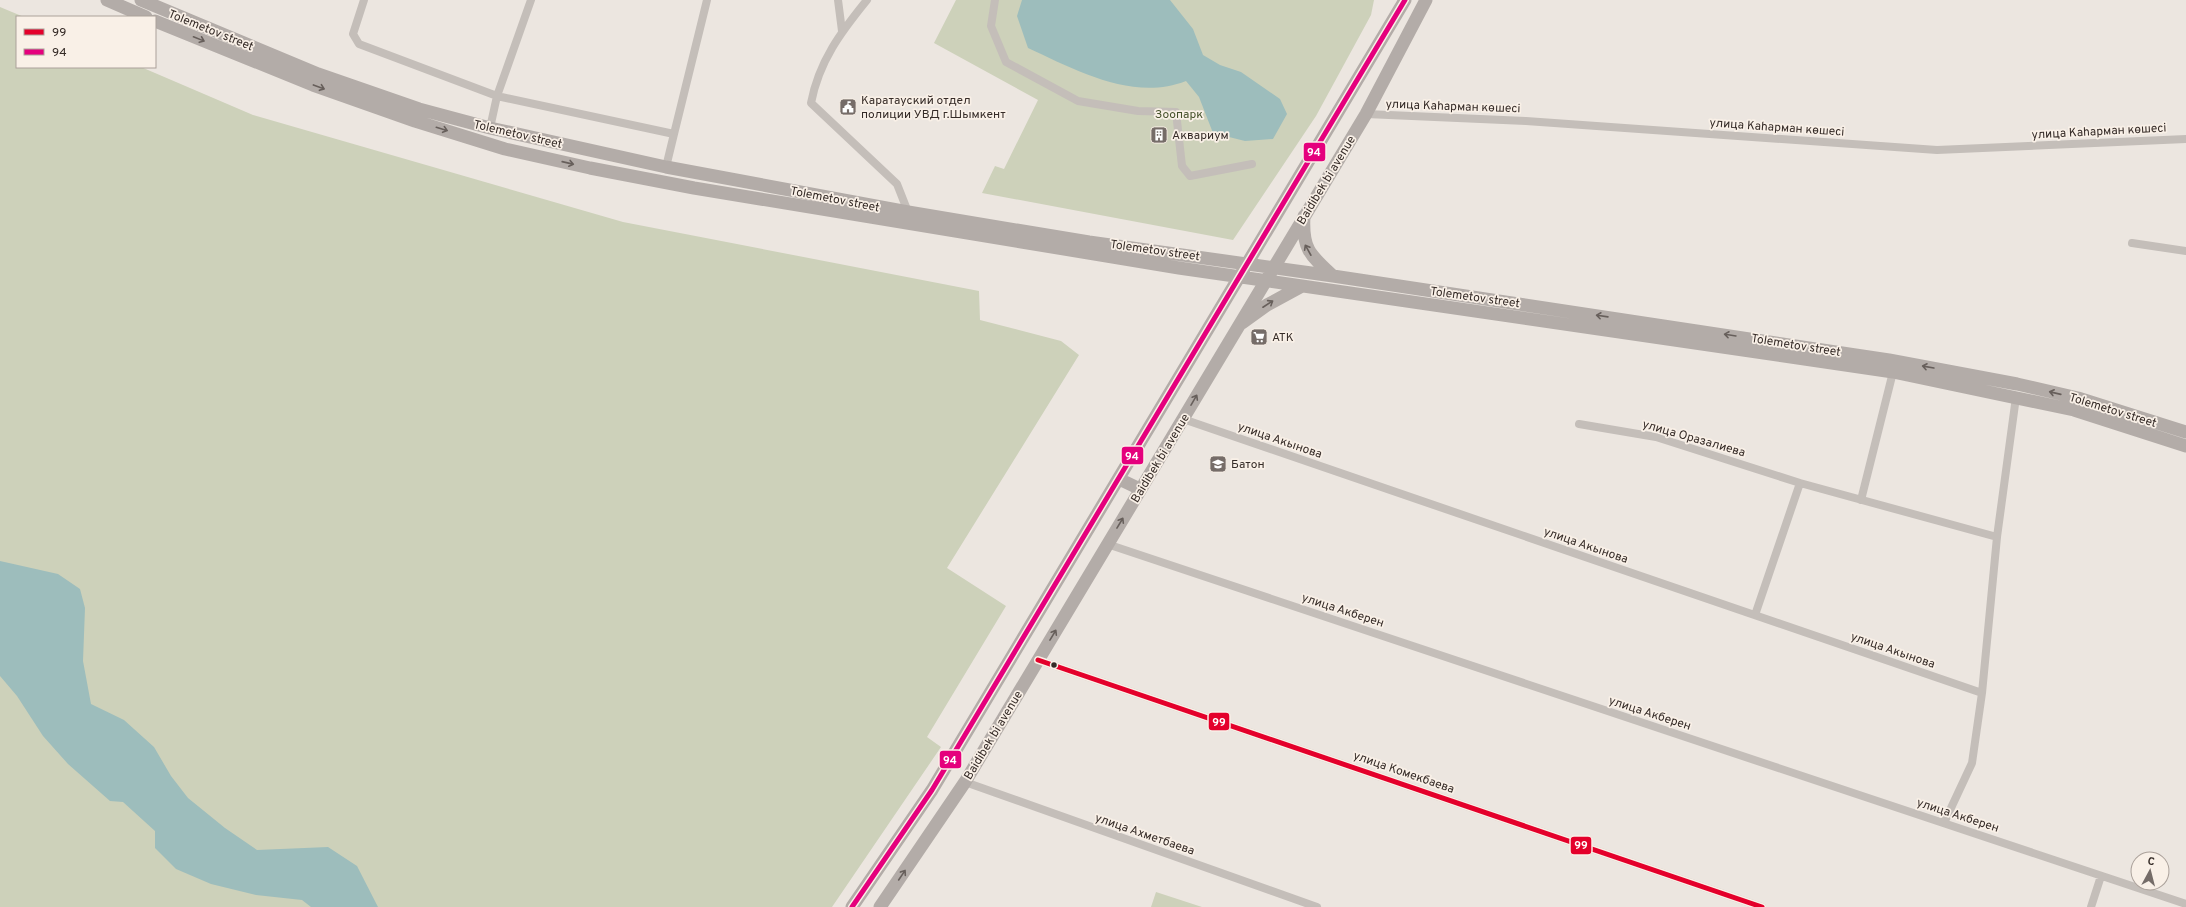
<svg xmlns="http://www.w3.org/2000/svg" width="2186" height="907" font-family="Overpass,sans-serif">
  <rect width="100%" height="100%" fill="#ece6e0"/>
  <path fill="#cdd1ba" d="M956,0h418l-3,15 -55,101 -83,124 -251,-47 13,-27 9,3 34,-69 -104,-57z
    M0,7l24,10h-7v50h124l112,48 370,107 356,69 1,29 81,21 18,14 -132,213 59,38 -79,131 14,10 -109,160h-832z
    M1156,892l46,15h-51z"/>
  <path fill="#9dbdbc" d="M1022,0h148l23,29 10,26 17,10 21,7 39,27 7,15 -14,25 -28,2 -32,-8 -14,-36 -13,-16c-53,21 -110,-11 -158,-33l-11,-32z
    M0,561l58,13 22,15 5,19 -2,53 8,43 33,16 30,27 17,29 17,22 37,30 32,22 71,-3 29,19 21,41h-67l-9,-7 -46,-5 -45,-11 -35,-15 -21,-21v-17l-32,-29 -13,-1 -42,-37 -25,-28 -26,-40 -17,-20z"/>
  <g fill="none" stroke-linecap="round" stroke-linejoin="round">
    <path stroke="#c4beb9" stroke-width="8" d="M364,0l-11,34 6,10 138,52 -7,32
      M531,0l-34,96 177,38 33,-134
      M838,0l4,31
      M867,0c-26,32 -48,61 -56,103l86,81 11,28
      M995,0l-4,26 15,36 72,39 60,10 38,1 6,54 8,10 62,-12
      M1366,114l160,7 411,29 249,-11
      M666,167l8,-33
      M2132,243l54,8
      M1183,419l799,274
      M1579,424l77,13 144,46
      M1861,500l32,-128
      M1107,544l1079,360
      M1755,615l45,-132 197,54
      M1038,660l724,247
      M965,782l352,125
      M1944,823l28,-60 10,-70 15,-156 19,-140
      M2091,907l10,-31"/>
    <path stroke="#b3aca8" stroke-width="13" d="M107,0l39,17
      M141,0l177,74 101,35 71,19 176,39 242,45 181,30 244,34 556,84 128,24 61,14 108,34
      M155,21l158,64 102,36 90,28 85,19 104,20 485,80 714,104 181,38 112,36
      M1304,216c-2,33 6,39 29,60
      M1242,323l25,-18 35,-19
      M1119,479l21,10
      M852,907l80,-117 473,-790
      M880,907l85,-125 401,-668 60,-114"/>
    <g stroke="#f9f0e7" stroke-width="8">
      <path id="bus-1" d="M1038,660l724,247"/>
    </g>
    <g stroke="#f9f0e7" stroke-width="8">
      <path id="bus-2" d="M852,907l80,-117 473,-790"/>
    </g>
    <use href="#bus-1" stroke="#e4002b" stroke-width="5"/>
    <use href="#bus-2" stroke="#e5007d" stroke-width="5"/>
  </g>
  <defs><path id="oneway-shaft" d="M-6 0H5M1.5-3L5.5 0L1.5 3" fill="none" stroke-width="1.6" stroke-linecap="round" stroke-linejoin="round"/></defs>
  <g stroke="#675f5b">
    <use href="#oneway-shaft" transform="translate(199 39) rotate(22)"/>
    <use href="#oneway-shaft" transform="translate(319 87) rotate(20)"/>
    <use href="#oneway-shaft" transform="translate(442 129) rotate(17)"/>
    <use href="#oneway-shaft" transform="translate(568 163) rotate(13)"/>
    <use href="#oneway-shaft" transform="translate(1308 250) rotate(-119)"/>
    <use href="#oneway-shaft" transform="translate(1268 304) rotate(-33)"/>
    <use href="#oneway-shaft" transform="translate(1602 316) rotate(-172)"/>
    <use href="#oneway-shaft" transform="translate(1730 335) rotate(-171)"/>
    <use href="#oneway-shaft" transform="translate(1928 367) rotate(-170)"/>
    <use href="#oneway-shaft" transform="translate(2055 393) rotate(-167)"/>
    <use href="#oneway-shaft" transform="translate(1194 400) rotate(-60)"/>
    <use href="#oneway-shaft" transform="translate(1120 523) rotate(-59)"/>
    <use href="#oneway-shaft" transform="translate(1053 635) rotate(-59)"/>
    <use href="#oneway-shaft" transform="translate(902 875) rotate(-56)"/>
  </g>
  <defs>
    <g id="civic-square" transform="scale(0.9)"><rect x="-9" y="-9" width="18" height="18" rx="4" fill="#756c68" stroke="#f9f0e7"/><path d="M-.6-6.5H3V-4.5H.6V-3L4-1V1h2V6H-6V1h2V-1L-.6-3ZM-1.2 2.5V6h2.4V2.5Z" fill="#fff"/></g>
    <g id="building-square" transform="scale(0.9)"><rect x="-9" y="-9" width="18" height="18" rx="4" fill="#756c68" stroke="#f9f0e7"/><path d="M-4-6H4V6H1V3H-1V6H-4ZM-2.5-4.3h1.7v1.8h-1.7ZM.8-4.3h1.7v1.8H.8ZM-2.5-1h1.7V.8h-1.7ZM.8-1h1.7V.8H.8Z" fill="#fff"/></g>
    <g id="supermarket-square" transform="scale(0.9)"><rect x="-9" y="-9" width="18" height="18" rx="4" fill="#756c68" stroke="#f9f0e7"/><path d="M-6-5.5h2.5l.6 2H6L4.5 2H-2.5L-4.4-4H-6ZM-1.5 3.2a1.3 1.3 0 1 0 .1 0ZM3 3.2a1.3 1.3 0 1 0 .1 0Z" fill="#fff"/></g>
    <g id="school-square" transform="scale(0.9)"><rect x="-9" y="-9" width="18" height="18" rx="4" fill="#756c68" stroke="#f9f0e7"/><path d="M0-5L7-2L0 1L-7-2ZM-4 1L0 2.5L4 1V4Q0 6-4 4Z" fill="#fff"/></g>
  </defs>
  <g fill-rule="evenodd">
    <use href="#civic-square" x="848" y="107"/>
    <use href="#building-square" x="1159" y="135"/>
    <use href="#supermarket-square" x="1259" y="337"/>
    <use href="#school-square" x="1218" y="464"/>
  </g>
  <circle fill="#352b27" stroke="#f9f0e7" stroke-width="1.5" cx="1054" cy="665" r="3.5"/>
  <g text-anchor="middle" stroke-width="3.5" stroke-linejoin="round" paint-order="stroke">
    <g font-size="12" fill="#352b27" stroke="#f9f0e7">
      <text transform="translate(211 30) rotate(22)" y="4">Tolemetov street</text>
      <text transform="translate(1453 106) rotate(2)" y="4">улица Каһарман көшесі</text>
      <text transform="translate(1777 127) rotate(4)" y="4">улица Каһарман көшесі</text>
      <text transform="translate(2099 131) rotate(-3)" y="4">улица Каһарман көшесі</text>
      <text transform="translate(518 134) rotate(13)" y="4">Tolemetov street</text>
      <text transform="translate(1326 180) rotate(-59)" y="4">Baidibek bi avenue</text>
      <text transform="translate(835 199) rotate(11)" y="4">Tolemetov street</text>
      <text transform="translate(1155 250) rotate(8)" y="4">Tolemetov street</text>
      <text transform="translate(1475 297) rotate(8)" y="4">Tolemetov street</text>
      <text transform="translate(1796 345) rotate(9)" y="4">Tolemetov street</text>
      <text transform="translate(2113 410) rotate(17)" y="4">Tolemetov street</text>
      <text transform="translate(1694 438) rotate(16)" y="4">улица Оразалиева</text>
      <text transform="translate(1280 440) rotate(19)" y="4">улица Акынова</text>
      <text transform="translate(1160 458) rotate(-59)" y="4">Baidibek bi avenue</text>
      <text transform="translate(1586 545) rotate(19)" y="4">улица Акынова</text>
      <text transform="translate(1343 610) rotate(18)" y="4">улица Акберен</text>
      <text transform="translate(1893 650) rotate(19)" y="4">улица Акынова</text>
      <text transform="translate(1650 713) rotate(18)" y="4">улица Акберен</text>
      <text transform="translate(993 735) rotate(-59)" y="4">Baidibek bi avenue</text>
      <text transform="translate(1404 772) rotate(19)" y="4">улица Комекбаева</text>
      <text transform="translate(1958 815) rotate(18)" y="4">улица Акберен</text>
      <text transform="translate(1145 834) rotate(19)" y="4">улица Ахметбаева</text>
    </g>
    <g font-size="12" fill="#352b27" stroke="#f9f0e7" text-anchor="start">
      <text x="861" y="104">Каратауский отдел<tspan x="861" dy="14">полиции УВД г.Шымкент</tspan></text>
      <text x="1172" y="139">Аквариум</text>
      <text x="1272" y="341">АТК</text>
      <text x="1231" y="468">Батон</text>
    </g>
    <g font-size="12" fill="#46522c" stroke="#f9f0e7">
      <text x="1179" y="118">Зоопарк</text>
    </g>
  </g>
  <g stroke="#f9f0e7" stroke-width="1.5">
    <rect x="1303" y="142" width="23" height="20" rx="4" fill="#e5007d"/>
    <rect x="1121" y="446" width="23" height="19" rx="4" fill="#e5007d"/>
    <rect x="1208" y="712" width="22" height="19" rx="4" fill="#e4002b"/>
    <rect x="939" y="750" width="23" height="19" rx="4" fill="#e5007d"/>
    <rect x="1570" y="836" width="22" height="19" rx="4" fill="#e4002b"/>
  </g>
  <g font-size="11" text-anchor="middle" font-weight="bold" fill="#fff">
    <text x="1314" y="156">94</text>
    <text x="1132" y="460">94</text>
    <text x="1219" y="726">99</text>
    <text x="950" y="764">94</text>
    <text x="1581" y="849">99</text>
  </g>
  <rect x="16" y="16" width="140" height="52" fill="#f9f0e7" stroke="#aba19a"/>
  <rect x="24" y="29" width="20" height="6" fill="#e4002b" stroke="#aba19a"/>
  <text x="52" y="36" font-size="12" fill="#352b27">99</text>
  <rect x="24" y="49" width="20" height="6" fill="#e5007d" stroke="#aba19a"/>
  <text x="52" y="56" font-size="12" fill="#352b27">94</text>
  <g transform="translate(2150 871) rotate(7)"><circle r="19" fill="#f9f0e7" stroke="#aba19a"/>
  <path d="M0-3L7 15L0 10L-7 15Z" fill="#756c68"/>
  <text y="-6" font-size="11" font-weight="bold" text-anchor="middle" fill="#352b27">С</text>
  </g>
</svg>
